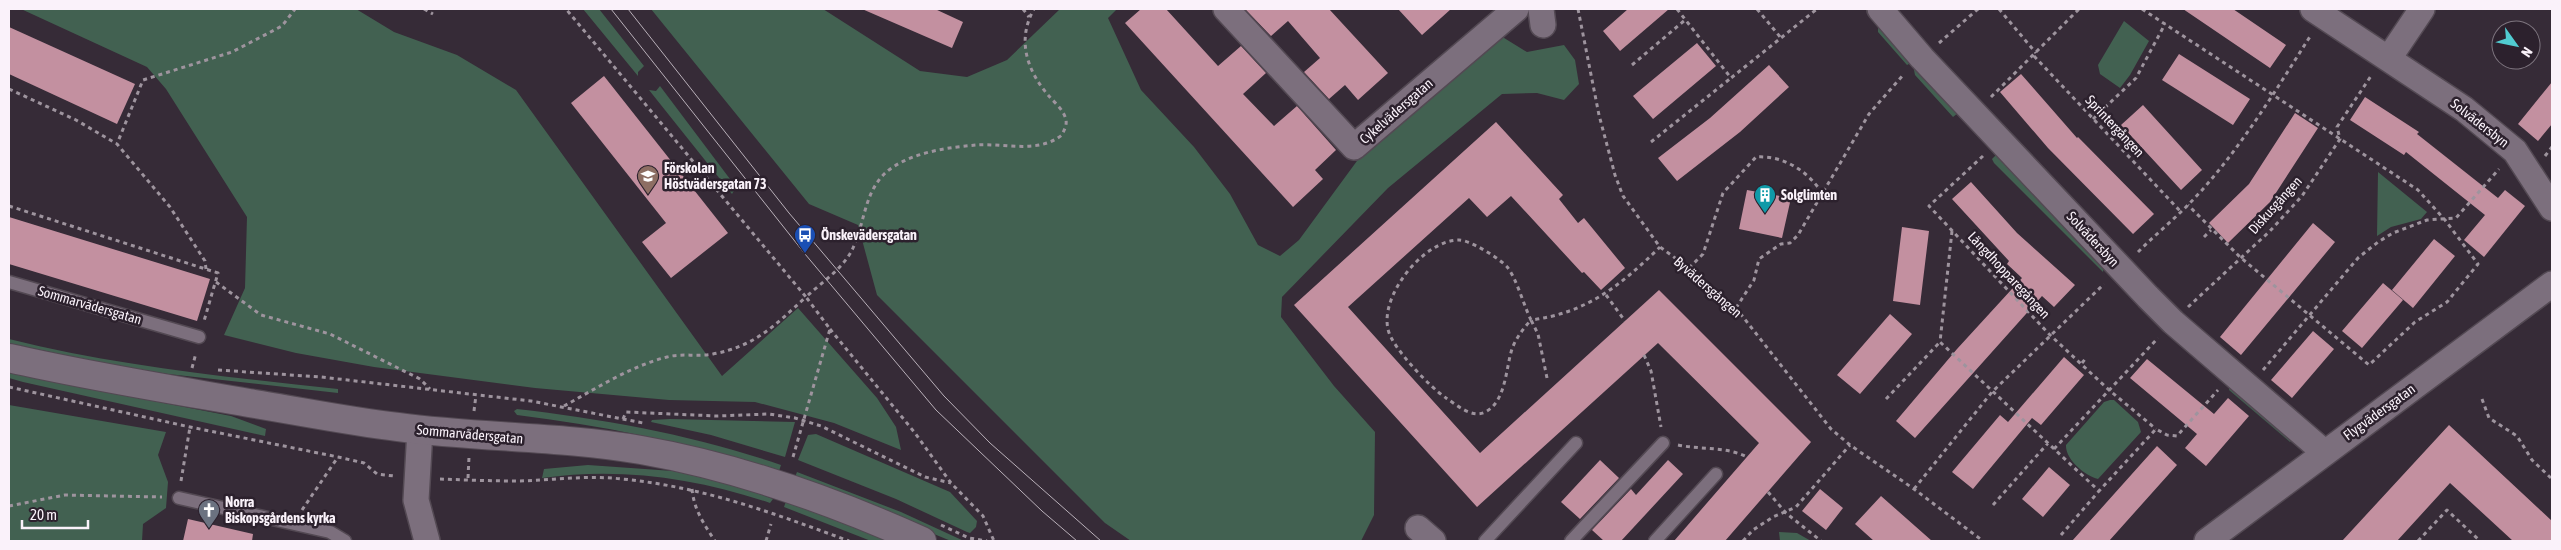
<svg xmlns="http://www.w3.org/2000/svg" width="2561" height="550" font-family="'Asap Condensed',sans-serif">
  <rect width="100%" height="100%" fill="#362b37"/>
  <path fill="#426151" d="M21,9h335l38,23 63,23 59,35 206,286 76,-68 79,90 19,29 5,23 -67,-27 -79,-21 -86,-2 -134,-12 -161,-21 -78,-14 -72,-18 21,-47 2,-71 -81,-128 -19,-22z
    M583,9h16l45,57 -6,6v4z
    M651,9h172l97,62 47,6 40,-17 53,-51h57l-9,9 33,72 53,57 36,47 28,51 22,11 19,-16 66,-90 131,-117 31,19 37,-7 11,15 4,24 -15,16 -27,-7 -35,1 -114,94 -106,109 -1,20 53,69 41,46 -1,83 -13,26h-230l-26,-18 -228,-228 -19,-70 -49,-21z
    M2124,21l25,20 -19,34 -10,13 -20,-14 -2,-9z
    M1878,28l6,1 31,32 -8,4 -29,-33z
    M1916,66l42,47 -5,4 -38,-42 -1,-5z
    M660,86l76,101 -4,7 -83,-104 7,1z
    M1996,155l108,110 -1,7 -109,-109 -2,-4z
    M2378,172l49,40 -6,7 -30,8 -14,9z
    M9,339c108,27 218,38 329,50v4l-170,-19 -67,-11 -92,-20z
    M9,373l222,43 35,13 -1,7 -242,-54 -14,-4z
    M2230,384l66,51 -6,7 -61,-52z
    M2110,400h4l24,22 3,10 -43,47c-13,-3 -33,-20 -32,-34l38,-43z
    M9,405l157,27 -8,23 10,27 -2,26 -23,16 -1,17h-133z
    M517,409c88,10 180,27 264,56l-2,6c-86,-27 -173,-45 -262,-56l-3,-4z
    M670,419l125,3 -10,35 -74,-22 -60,-13 1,-2z
    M816,434l134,58 27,29 -1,6 -6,6 -3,-1 -71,-33 -98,-39 10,-25z
    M588,465l85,6 65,15 35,13 -3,4c-74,-25 -150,-36 -228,-25l2,-9z
    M797,472l104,40 63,29h-13l-156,-64z
    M786,501l103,40h-18l-87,-34z
    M1779,532l18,1 14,8h-31z"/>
  <path fill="#c390a0" d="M862,9h73l28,13 -11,26z
    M1141,9h25l52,57 23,-20 25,27 -23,21 31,32 23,-20 39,44 -21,20 8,9 -30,28 -168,-184z
    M1245,9h84l59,64 -30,27 -13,-15 -16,14 -25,-27 16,-14 -32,-37 -17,15z
    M1398,9h53l-29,26z
    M1628,9h41l-49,42 -17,-20z
    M2183,9h50l53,36 -16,23z
    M9,27l126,57 -18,40 -108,-50z
    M1697,43l19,23 -63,53 -20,-23z
    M2179,54l71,45 -17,26 -71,-45z
    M1769,65l20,22 -49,45 -63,49 -19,-23 52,-40z
    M2021,74l56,64 1,-1 76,77 -21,20 -85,-86 -48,-56z
    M604,76l124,157 -57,45 -29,-36 24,-19 -95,-120z
    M2552,82v42l-14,17 -20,-17z
    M2365,97l54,35 -2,2 81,64 7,-8 20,16 -41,51 -20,-17 21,-25 -79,-63 -2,3 -54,-35z
    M2143,105l59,65 -21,20 -60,-65z
    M2295,113l23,15 -48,74 -42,41 -19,-20 40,-39z
    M1496,122l67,73 -4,4 19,24 6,-5 41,50 -24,22 -17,-18 -2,1 -71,-77 -24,21 -18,-19 -121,109 132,146 179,-163 152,152 -86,99h-51l85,-98 -101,-100 -181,164 -183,-202z
    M1971,182l46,51 58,52 -21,22 -12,-11 -127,142 -19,-17 61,-72 65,-71 -15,-14 2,-3 -57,-62z
    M1747,190l44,8 -9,40 -43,-9z
    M9,217l201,62 -13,42 -188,-57z
    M2313,223l22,19 -94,113 -21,-18z
    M1902,227l27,4 -9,74 -27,-4z
    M2434,239l21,17 -42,52 -21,-18z
    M2383,283l20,17 -41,48 -20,-17z
    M1890,314l22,20 -52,60 -23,-19z
    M2313,331l21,18 -42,49 -21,-18z
    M2064,357l20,18 -43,50 -9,-7 -59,71 -21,-17 48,-57 8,7z
    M2147,359l67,55 14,-16 21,18 -43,50 -21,-18 12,-14 -67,-56z
    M2449,425l103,96v20h-39l-63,-58 -53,58h-55z
    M2157,446l20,19 -68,76h-37z
    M1600,460l19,18 -39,41 -19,-17z
    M1668,460l15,14 -62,67h-17l-12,-11 39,-41 5,6z
    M2049,467l21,18 -27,32 -21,-18z
    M1820,489l23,19 -17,22 -24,-19z
    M1881,496l51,45h-58l-19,-17z
    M188,519l65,15 -1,7h-69z"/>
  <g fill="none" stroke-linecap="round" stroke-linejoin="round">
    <g stroke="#534953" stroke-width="15">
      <path id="service" d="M9,282l190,55
        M179,498l151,34 15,9
        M1485,541l91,-98
        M1571,541l92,-98
        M1655,541l61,-67"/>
    </g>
    <g stroke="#534953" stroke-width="28">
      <path id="minor" d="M1226,9l128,138 162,-138
        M1541,9l2,16
        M1880,9l42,49 226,239 25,25 151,130
        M2313,9l151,100 51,42 37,57
        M2389,58l33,-49
        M420,430l-4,70 11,41
        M1418,528l15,13
        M2207,541l345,-257"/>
    </g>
    <g stroke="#534953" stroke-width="30">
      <path id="tertiary" d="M9,358c79,18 160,31 240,45 50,8 99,18 149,24 80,11 163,9 243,23 97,17 192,51 281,91"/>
    </g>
    <path stroke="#9e949e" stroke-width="3" stroke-dasharray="4 4" stroke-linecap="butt" d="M424,9l9,5
      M1023,9l6,8
      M1578,9l21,106 16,60 8,21 37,51 29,21 47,40 95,121 19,16 64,44 69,52
      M1677,9l54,69 86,-69
      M1757,9l24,29
      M1999,9l37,44
      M2142,9l276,181 27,30 33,44 -31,38 -32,20 -46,43 -129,-108 -52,-52
      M1939,43l39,-34
      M2034,56l147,156
      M1632,65l53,-45
      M9,89l67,31 41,24
      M1991,97l88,-88
      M2093,119l43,-41 29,-54
      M1651,142l80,-64
      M1983,156l-54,50 120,128 60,56 47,39
      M2545,156l7,-9
      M9,206l209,67 -14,48
      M1952,231l-12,111 159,149 57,-62 11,6 10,1 41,-46
      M2204,237l7,-7
      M2138,252c16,-16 34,-31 50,-47 48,-49 86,-112 123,-170
      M1689,268l14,-14 20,-61 33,-36c27,-2 52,14 66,36
      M206,269l-1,-8 -35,-54 -53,-63 26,-64 89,-28 50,-26 13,-17
      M216,282l45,33 69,19 90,45 10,10
      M1606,295l19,26
      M2188,307l82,-76 32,-35 38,-57 -3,-12 34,-51
      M1736,308l18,-28 5,-21 22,-15 9,-1 8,-8 71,-121 35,-40
      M830,329l85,104 36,50 32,33 11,25
      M1644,355l7,16 10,56
      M2082,363l4,-5
      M192,368l4,-15
      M218,370l103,7 210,24 112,22
      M2263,370l95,-112 20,-16 15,-9 34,-13 29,-2 43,-49
      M1547,378l-9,-44 -7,-14c-8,9 -15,18 -19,29 -6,18 -6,51 -25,62 -14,9 -30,-6 -41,-13 -15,-10 -55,-51 -58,-69 -8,-34 36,-89 71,-89 11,0 42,19 49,28 9,12 16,38 23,52 56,-7 90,-35 129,-73
      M9,387l181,40 148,30 26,6 13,11 17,2
      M1886,399l54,-57
      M2482,399l7,19 28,18 15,24 20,19
      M564,406c33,-18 67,-40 103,-49 15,-4 31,0 46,-3 43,-8 62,-29 93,-57l-240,-288
      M474,411l2,-16
      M623,419l3,-7 91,4 52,-2 26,4 26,8 104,51 26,6
      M1678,445c24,5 47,1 69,12
      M2054,449l104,-111
      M793,457l37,-128 -24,-32c16,-15 38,-29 47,-49 13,-28 11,-62 40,-81 23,-15 56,-20 84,-22 28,-2 61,9 85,-10 2,-5 5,-9 4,-15 -2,-10 -12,-18 -18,-25 -22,-26 -31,-56 -14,-86
      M468,478l1,-21
      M440,479c26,1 53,2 80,2 34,-1 68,-6 102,-2 82,8 151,34 227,62
      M181,481l9,-54
      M692,489c2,21 12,35 23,52
      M1914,489l78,-97 112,-108
      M1768,492l18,21 35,28
      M1993,505l55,-62
      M9,506l56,-11 97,2
      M302,510l36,-53
      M941,525l28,13 18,3
      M2061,535l38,-44
      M766,541l5,-17
      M1743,541l10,-11 20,-13 23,-10 54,-62
      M2418,541l29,-31 33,31"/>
    <use href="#service" stroke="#7c6f7d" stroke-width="12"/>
    <use href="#minor" stroke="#7c6f7d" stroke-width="25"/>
    <use href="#tertiary" stroke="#7c6f7d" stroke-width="28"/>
    <path stroke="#b9b0b9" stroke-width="1" d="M611,9l194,245 131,156 106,101 35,30
      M628,9l161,204 155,183 46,47 111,98"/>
  </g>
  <defs>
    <g id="school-pin" transform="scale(1.125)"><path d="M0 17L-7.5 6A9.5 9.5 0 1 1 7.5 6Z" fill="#8d6e63" stroke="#2c212d"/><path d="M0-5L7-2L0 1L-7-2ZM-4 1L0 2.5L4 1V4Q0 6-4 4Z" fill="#fff"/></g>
    <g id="building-pin" transform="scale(1.125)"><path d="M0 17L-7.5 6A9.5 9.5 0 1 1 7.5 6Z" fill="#0f9aa8" stroke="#2c212d"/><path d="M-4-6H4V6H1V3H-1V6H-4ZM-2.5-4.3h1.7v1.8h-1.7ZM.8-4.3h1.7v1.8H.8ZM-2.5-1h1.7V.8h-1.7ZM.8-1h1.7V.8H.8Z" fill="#fff"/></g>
    <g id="bus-pin" transform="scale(1.125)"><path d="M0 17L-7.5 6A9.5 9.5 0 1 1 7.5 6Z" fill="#1a4fb4" stroke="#2c212d"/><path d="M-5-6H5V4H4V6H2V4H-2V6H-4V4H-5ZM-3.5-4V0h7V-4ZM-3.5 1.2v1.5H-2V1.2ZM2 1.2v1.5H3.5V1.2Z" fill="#fff"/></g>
    <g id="church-pin" transform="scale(1.125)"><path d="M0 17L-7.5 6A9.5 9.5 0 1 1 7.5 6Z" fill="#6b7280" stroke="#2c212d"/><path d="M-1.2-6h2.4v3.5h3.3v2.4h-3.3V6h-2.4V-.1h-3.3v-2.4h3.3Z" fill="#fff"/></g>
  </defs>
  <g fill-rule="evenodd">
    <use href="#school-pin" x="648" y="176"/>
    <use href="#building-pin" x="1765" y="195"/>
    <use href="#bus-pin" x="805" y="235"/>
    <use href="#church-pin" x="209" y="510"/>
  </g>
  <g text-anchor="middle" stroke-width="5" stroke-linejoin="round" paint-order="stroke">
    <g font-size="14" fill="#faf2fa" stroke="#2c212d">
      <text transform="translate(1396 111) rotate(-41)" y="5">Cykelvädersgatan</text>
      <text transform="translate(2480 123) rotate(38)" y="5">Solvädersbyn</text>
      <text transform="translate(2115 126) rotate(47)" y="5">Sprintergången</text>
      <text transform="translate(2275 205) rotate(-48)" y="5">Diskusgången</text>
      <text transform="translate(2093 239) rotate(47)" y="5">Solvädersbyn</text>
      <text transform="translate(2009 275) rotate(47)" y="5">Längdhopparegången</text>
      <text transform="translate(1708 287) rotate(41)" y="5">Byvädersgången</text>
      <text transform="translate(90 305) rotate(16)" y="5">Sommarvädersgatan</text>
      <text transform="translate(2379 412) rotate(-36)" y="5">Flygvädersgatan</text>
      <text transform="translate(470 434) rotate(5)" y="5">Sommarvädersgatan</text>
    </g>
    <g font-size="14" font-weight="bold" fill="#faf2fa" stroke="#2c212d" text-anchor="start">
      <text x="664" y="173">Förskolan<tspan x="664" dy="16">Höstvädersgatan 73</tspan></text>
      <text x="1781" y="200">Solglimten</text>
      <text x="821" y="240">Önskevädersgatan</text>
      <text x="225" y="507">Norra<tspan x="225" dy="16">Biskopsgårdens kyrka</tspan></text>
    </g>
  </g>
  <rect width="2561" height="550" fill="none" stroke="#faf2fa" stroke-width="20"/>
  <g transform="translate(2516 45) rotate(123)"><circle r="24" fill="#2c212d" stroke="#7e757f"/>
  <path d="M0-4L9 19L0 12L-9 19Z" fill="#51ccd1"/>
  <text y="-8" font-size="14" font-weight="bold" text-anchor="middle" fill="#faf2fa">N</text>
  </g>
  <path d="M22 520v8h66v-8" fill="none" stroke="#faf2fa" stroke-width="2.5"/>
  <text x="30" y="520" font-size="15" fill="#faf2fa" stroke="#2c212d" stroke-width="4" paint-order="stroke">20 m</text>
</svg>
